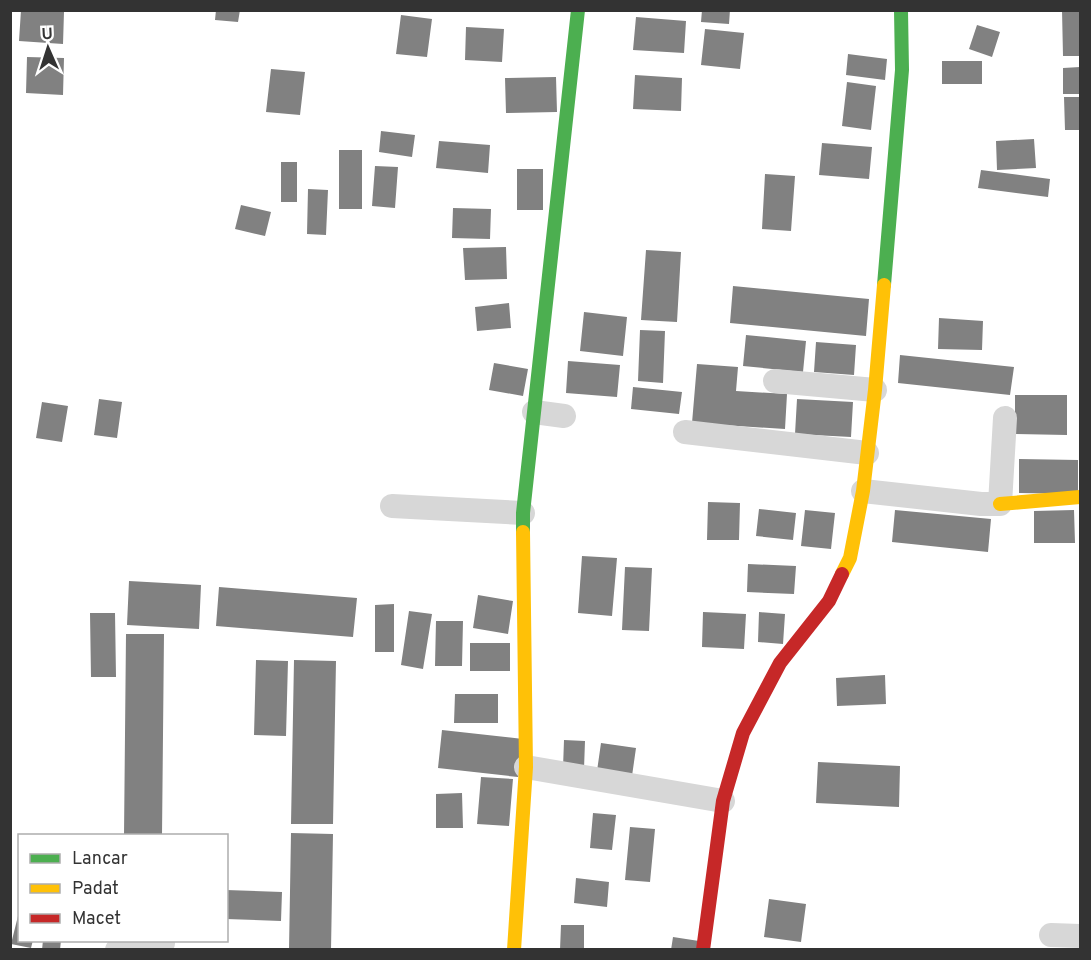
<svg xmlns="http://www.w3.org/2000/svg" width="1091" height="960" font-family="Overpass,sans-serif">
  <rect width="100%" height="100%" fill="#fff"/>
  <path fill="#818181" d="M21,10l43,2 -1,32 -44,-3z
    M216,10h24l-2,12 -23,-2z
    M702,10h28l-1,14 -28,-2z
    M1062,10h18v46h-17z
    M401,15l31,4 -5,38 -31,-3z
    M636,17l50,4 -2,32 -51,-3z
    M977,25l23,7 -8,25 -23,-8z
    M466,27l38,2 -2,33 -37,-2z
    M705,29l39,4 -4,36 -39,-4z
    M848,54l39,5 -2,21 -39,-5z
    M27,57l37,1 -1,37 -37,-2z
    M942,61h40v23h-40z
    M1080,67v27h-17v-26z
    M271,69l34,3 -5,43 -34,-3z
    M635,75l47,3 -1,33 -48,-2z
    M556,77l1,35 -51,1 -1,-35z
    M847,82l29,4 -5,44 -29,-4z
    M1064,97h16v33h-15z
    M381,131l34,4 -3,22 -33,-5z
    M1034,139l2,29 -39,2 -1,-29z
    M439,141l51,4 -2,28 -52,-5z
    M822,143l50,4 -3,32 -50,-4z
    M339,150h23v59h-23z
    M281,162h16v40h-16z
    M375,166l23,1 -3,41 -23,-2z
    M517,169h26v41h-26z
    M981,170l69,9 -2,18 -70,-9z
    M765,174l30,2 -4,55 -29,-2z
    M308,189l20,1 -2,45 -19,-1z
    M241,205l30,7 -6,24 -30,-7z
    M453,208l38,1 -1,30 -38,-1z
    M506,247l1,32 -42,1 -2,-32z
    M646,250l35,2 -4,70 -36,-2z
    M733,286l136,13 -3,37 -136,-13z
    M509,303l2,25 -34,3 -2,-24z
    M584,312l43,5 -4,39 -43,-5z
    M939,318l44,3 -1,29 -44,-1z
    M640,330l25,1 -2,52 -25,-2z
    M746,335l60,6 -3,31 -60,-6z
    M816,342l40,3 -2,30 -40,-3z
    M900,355l114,12 -4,28 -112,-12z
    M568,361l52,4 -3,32 -51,-4z
    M494,363l34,6 -5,27 -34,-6z
    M697,364l41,3 -2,24 51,3 -2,35 -93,-6z
    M633,387l49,5 -3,22 -48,-5z
    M1015,395h52v40l-52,-1z
    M99,399l23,3 -5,36 -23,-3z
    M797,399l56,3 -2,35 -56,-3z
    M42,402l26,4 -6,36 -26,-4z
    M1019,459l59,1v34l-59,-1z
    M708,502l32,1 -1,37h-32z
    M759,509l37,4 -3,27 -37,-4z
    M805,510l30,3 -4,36 -30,-3z
    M895,510l96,9 -3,33 -96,-10z
    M1074,510l1,33h-41v-32z
    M582,556l35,2 -5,58 -34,-3z
    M748,564l48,2 -2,28 -47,-2z
    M625,567l27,1 -3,63 -27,-1z
    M129,581l72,4 -2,44 -72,-4z
    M219,587l138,11 -4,39 -137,-11z
    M478,595l35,6 -5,33 -35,-6z
    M394,604v48h-19v-47z
    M409,611l23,3 -9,55 -22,-4z
    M703,612l43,2 -2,35 -42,-2z
    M759,612l26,2 -2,30 -25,-2z
    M90,613h25l1,64h-25z
    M436,621h27l-1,45h-27z
    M126,634h38l-2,202h-38z
    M470,643h40v28h-40z
    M256,660l32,1 -2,75 -32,-1z
    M294,660l42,1 -3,163h-42z
    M885,675l1,29 -49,2 -1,-28z
    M455,694h43v29h-44z
    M442,730l81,9 -5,38 -80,-9z
    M564,740l21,1 -1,28 -21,-1z
    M601,743l35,5 -4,28 -35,-5z
    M818,762l82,4 -1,41 -83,-4z
    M481,777l32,2 -4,47 -32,-2z
    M462,793l1,35h-27v-34z
    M593,813l23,2 -4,35 -22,-2z
    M630,827l25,2 -5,53 -25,-2z
    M291,833l42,1 -2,116h-42z
    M576,878l33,4 -2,25 -33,-4z
    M226,890l56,2 -1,29 -55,-2z
    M769,899l37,5 -5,38 -37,-5z
    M19,912l1,28h13l-2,8 -20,-4z
    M561,925h23v25h-24z
    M673,937l26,4 -1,9h-27z
    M43,940h18l-1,10h-18z"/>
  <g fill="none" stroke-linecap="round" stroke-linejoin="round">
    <path stroke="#d7d7d7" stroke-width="24" d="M775,381l100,9
      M534,412l30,4
      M685,432l182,21
      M863,491l118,13h19l5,-86
      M392,506l131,7
      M526,767l197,34
      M1051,935l29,1
      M117,950l16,-8 30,1"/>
    <path stroke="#4caf50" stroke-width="14" d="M884,285l18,-215 -1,-60
      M523,532v-19l55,-503"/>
    <path stroke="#ffc107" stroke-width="14" d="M1000,504l80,-7
      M842,574l8,-16 13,-67 12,-101 9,-105
      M514,950l12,-183 -3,-235"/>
    <path stroke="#c62828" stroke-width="14" d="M703,950l20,-149 20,-68 37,-70 49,-62 13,-27"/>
  </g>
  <rect width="1091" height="960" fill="none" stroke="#333333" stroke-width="24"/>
  <rect x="18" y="834" width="210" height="108" fill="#ffffff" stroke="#adadad" stroke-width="1.5"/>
  <rect x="30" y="854" width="30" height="9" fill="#4caf50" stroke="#adadad" stroke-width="1.5"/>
  <text x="72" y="864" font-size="18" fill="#333333">Lancar</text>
  <rect x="30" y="884" width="30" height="9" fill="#ffc107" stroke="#adadad" stroke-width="1.5"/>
  <text x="72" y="894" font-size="18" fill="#333333">Padat</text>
  <rect x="30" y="914" width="30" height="9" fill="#c62828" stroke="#adadad" stroke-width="1.5"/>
  <text x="72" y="924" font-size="18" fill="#333333">Macet</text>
  <g transform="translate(48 48) rotate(357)" stroke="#ffffff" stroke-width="4.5" paint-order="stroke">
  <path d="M0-4.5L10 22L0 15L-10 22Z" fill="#333333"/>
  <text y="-9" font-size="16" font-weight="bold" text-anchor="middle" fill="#333333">U</text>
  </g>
</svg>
